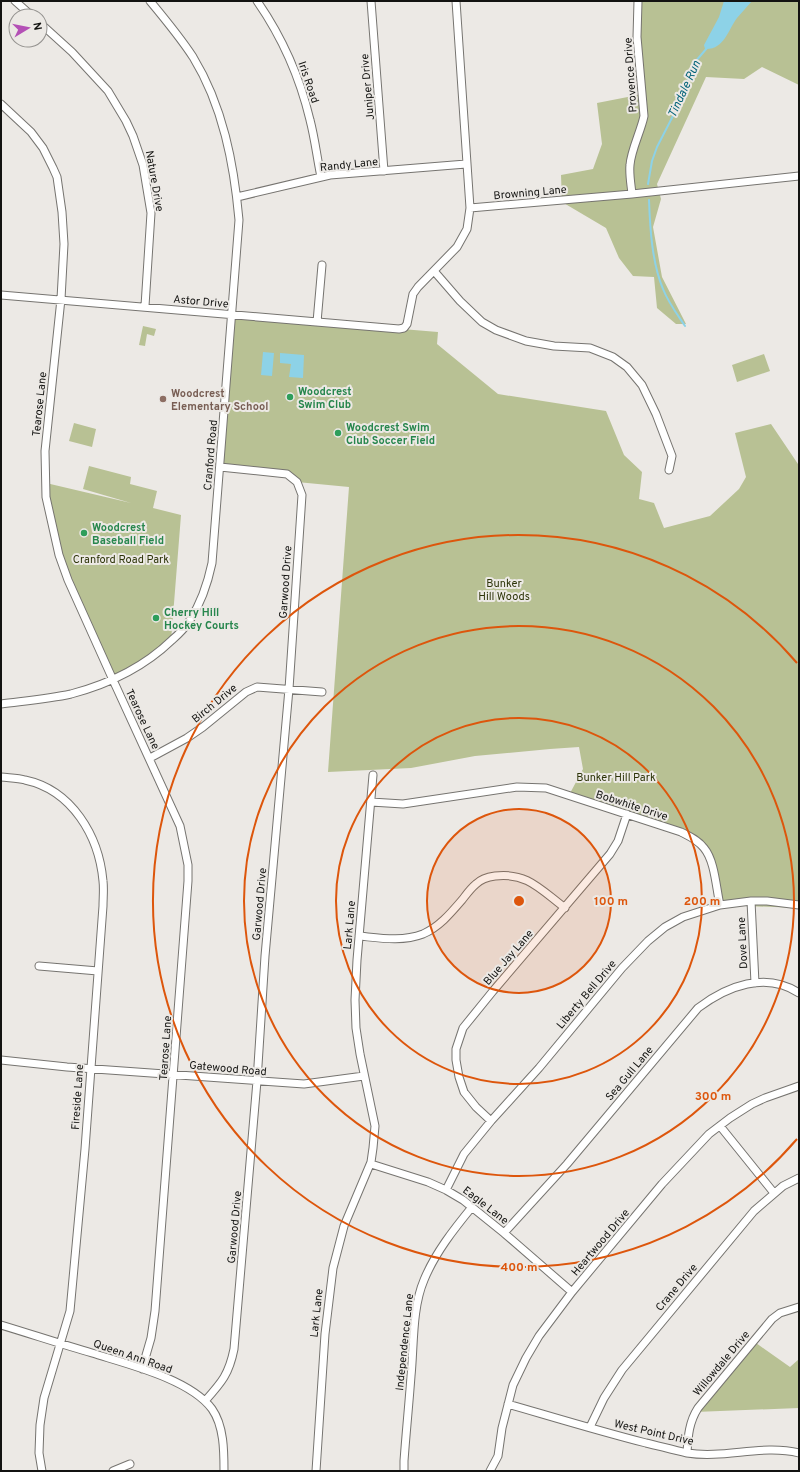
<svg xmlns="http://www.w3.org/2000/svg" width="800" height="1472" font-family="Overpass,sans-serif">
  <rect width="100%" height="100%" fill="#ece9e5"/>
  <path fill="#b8c194" d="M639,1h160v84l-37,-18 -18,12 -38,-2 -49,107 4,15 -8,28 9,50 24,47h-10l-19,-16 -3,-31 -21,-1 -14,-18 -13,-30 -44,-26 -1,-27 32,-6 9,-25 -5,-41 46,-9z
    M232,315l206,17 -1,12 61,50 108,17 18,44 18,17 -3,27 15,4 10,25 46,-12 29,-27 7,-12 -11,-44 36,-9 27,40h1v444l-80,-3 -12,-47 -17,-22 -122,-39 15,-28 -4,-22 -29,2 -75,7 -64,12 -83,4 21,-285 -52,-5 -5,-5 -72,-10z
    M143,326l13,3 -2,7 -7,-2 -2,12 -6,-1z
    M764,354l6,17 -33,11 -5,-17z
    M74,423l22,6 -4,18 -23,-6z
    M89,466l42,11 -1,7 27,7 -4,17 28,7 -10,126 -58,39 -45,-100 -22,-97 85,20 -48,-14z
    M756,1343l34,24 9,-8v49l-104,4z"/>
  <path fill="#8dd2e7" d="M724,1h28c-5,6 -10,11 -15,17 -9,12 -13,32 -32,31l-1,-4 15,-28z
    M263,352l11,1 -2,23 -11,-1z
    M280,353l24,2 -1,23 -14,-1 2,-13 -11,-1z"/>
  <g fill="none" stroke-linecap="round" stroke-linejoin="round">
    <path stroke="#8dd2e7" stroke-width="2" d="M648,184l4,-23 5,-14 19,-37 19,-48 12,-14
      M649,200c1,28 3,63 14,89 5,13 14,25 22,37"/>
    <g stroke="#767470" stroke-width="9">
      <path id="street" d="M15,1l17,15
        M257,1c25,36 43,77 53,119 5,19 7,38 11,57
        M371,1l13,170
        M40,23l32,29 36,39 18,30 7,15 10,29 8,48 -6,93
        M1,104l30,28 12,16 10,20 4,9 5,35 2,32 -3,55 -16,152 1,46 13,58 9,25 45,100 67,146 8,39v16l-33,430 -4,27 -9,31
        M632,194c-1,-10 -3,-20 -2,-29 1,-15 11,-34 14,-49l-7,-79 1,-36
        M237,197l93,-22 136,-11
        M470,208l162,-14 167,-18
        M434,271l26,30 22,21 14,8 30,11 28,5 36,2 23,9 14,10 15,18 14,29 16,42 -3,14
        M1,295l398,34 5,-1 3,-4 6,-30 5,-7 39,-40 10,-18 3,-21 -14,-207
        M317,322l5,-57
        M1,704c23,-3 47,-5 70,-10 38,-10 72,-26 101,-54 7,-6 13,-12 18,-20 11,-17 18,-38 22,-57l27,-343c-5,-56 -16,-114 -46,-163 -13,-20 -28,-38 -43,-56
        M150,758l37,-20 16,-11 43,-35 11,-5 65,5
        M1,777c8,1 17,1 24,3 47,10 74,56 78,101 1,8 0,17 0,25l-18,243 -15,162 -26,87 -4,27 -1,28 3,18
        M371,802l32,2 114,-17 29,1 135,44c8,4 17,8 23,16 11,13 12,40 16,57
        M751,901l4,82
        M359,936c21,2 43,6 64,-2 16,-7 27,-20 39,-34 4,-5 8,-11 14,-16 5,-5 12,-7 19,-8 32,-4 46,14 70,32
        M39,966l59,5
        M1,1060l66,7 237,17 60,-8
        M491,1121l-15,-14 -12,-15 -5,-15 -3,-17v-11l7,-21 30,-37 117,-137 8,-13 9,-27
        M720,1126l54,67
        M371,1164l57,18 18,8 17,10 41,33 68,59
        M446,1190l18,-36 27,-33 48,-53 83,-100 26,-27 17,-14 18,-10 37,-12 31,-4h16l32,4
        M504,1233l63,-69 131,-156c29,-22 68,-37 101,-15
        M1,1325c30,9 60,19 91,28 35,11 98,26 120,56 12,17 12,42 12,62
        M205,1401c17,-19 24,-27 29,-52l23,-268 8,-125 24,-267 13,-194 -5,-13 -10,-8 -67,-7
        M508,1404c45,13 91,27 138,39 13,3 27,7 41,10 38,6 75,-9 112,0
        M590,1427l14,-29 18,-28 132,-159 29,-25 16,-8
        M687,1453c1,-17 2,-31 11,-45l74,-89 8,-6 19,-6
        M113,1471l17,-7
        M316,1471l9,-137 8,-66 11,-42 27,-64 2,-14 2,-22 -15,-72 -4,-26 -1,-28 2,-40 16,-185
        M404,1471v-10c2,-28 5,-57 7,-85 3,-30 1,-68 13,-96 11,-27 30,-51 48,-73
        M490,1471l8,-15 4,-28 11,-43 13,-27 13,-22 33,-44 90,-108 47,-50 21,-16 22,-14 13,-6 34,-12"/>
    </g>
    <use href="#street" stroke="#fff" stroke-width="7"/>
  </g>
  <circle cx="519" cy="901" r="92" fill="#dd560c" fill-opacity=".12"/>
  <g fill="none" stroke="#dd560c" stroke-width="2">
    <circle cx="519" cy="901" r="92"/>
    <circle cx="519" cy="901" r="183"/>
    <circle cx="519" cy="901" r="275"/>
    <path d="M797 1139A366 366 0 1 1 797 663"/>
  </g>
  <g fill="#2e9e5b" stroke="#ece9e5" stroke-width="1.5">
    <circle cx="290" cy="397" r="4"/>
    <circle cx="338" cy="433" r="4"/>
    <circle cx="84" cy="533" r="4"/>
    <circle cx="156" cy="618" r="4"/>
  </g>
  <circle fill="#8d6e63" stroke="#ece9e5" stroke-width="1.5" cx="163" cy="399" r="4"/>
  <g text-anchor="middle" stroke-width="4" stroke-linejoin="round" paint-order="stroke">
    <g font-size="11" fill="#131311" stroke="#ece9e5">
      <text transform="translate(630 75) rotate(-94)" y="4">Provence Drive</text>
      <text transform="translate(309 82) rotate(71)" y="4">Iris Road</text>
      <text transform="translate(367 87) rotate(-95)" y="4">Juniper Drive</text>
      <text transform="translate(349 164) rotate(-6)" y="4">Randy Lane</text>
      <text transform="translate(155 181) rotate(80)" y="4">Nature Drive</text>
      <text transform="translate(530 192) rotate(-5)" y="4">Browning Lane</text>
      <text transform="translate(201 301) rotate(5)" y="4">Astor Drive</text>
      <text transform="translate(39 404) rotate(-84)" y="4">Tearose Lane</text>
      <text transform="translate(210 455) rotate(-85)" y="4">Cranford Road</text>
      <text transform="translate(285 582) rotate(-86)" y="4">Garwood Drive</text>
      <text transform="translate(214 703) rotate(-39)" y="4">Birch Drive</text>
      <text transform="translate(143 719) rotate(65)" y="4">Tearose Lane</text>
      <text transform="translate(632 805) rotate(18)" y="4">Bobwhite Drive</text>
      <text transform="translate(259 904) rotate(-85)" y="4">Garwood Drive</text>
      <text transform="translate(349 925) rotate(-85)" y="4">Lark Lane</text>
      <text transform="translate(742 943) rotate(-93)" y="4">Dove Lane</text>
      <text transform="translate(508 957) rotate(-49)" y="4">Blue Jay Lane</text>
      <text transform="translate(586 994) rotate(-50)" y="4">Liberty Bell Drive</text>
      <text transform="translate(165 1048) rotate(-86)" y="4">Tearose Lane</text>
      <text transform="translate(228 1068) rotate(5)" y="4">Gatewood Road</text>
      <text transform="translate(629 1073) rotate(-50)" y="4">Sea Gull Lane</text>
      <text transform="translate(77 1097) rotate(-86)" y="4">Fireside Lane</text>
      <text transform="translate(486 1205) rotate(38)" y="4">Eagle Lane</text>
      <text transform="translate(234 1227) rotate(-85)" y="4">Garwood Drive</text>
      <text transform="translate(600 1242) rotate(-50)" y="4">Heartwood Drive</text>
      <text transform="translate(676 1287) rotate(-50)" y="4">Crane Drive</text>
      <text transform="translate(316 1313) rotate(-84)" y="4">Lark Lane</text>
      <text transform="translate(404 1342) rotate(-84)" y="4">Independence Lane</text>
      <text transform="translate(133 1356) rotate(19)" y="4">Queen Ann Road</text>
      <text transform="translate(721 1363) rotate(-50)" y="4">Willowdale Drive</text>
      <text transform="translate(654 1432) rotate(13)" y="4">West Point Drive</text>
    </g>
    <g font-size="11" font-weight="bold" fill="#27864d" stroke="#ece9e5" text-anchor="start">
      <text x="298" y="395">Woodcrest<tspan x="298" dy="13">Swim Club</tspan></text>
      <text x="346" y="431">Woodcrest Swim<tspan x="346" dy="13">Club Soccer Field</tspan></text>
      <text x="92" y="531">Woodcrest<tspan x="92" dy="13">Baseball Field</tspan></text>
      <text x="164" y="616">Cherry Hill<tspan x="164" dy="13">Hockey Courts</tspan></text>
    </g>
    <g font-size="11" font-weight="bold" fill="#785e54" stroke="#ece9e5" text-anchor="start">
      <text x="171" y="397">Woodcrest<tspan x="171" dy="13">Elementary School</tspan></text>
    </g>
    <g font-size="11" fill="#2d3408" stroke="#ece9e5">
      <text x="121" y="563">Cranford Road Park</text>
      <text x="504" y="587">Bunker<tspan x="504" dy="13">Hill Woods</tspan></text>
      <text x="616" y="781">Bunker Hill Park</text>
    </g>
    <g font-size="12" font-style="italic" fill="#006278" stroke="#ece9e5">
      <text transform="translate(684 89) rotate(-65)" y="4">Tindale Run</text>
    </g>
  </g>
  <circle cx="519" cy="901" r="6" fill="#dd560c" stroke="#ece9e5" stroke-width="2"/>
  <g font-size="12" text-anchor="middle" font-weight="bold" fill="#dd560c" stroke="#ece9e5" stroke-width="4" stroke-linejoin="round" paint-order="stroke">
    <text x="611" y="905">100 m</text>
    <text x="702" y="905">200 m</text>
    <text x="713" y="1100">300 m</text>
    <text x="519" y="1271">400 m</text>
  </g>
  <rect width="800" height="1472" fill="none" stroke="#131311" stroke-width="4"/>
  <g transform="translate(28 28) rotate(80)"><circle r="19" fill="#ece9e5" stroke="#959390"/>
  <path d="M0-3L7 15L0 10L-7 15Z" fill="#b450b6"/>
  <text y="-6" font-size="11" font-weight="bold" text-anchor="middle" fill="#131311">N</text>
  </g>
</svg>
